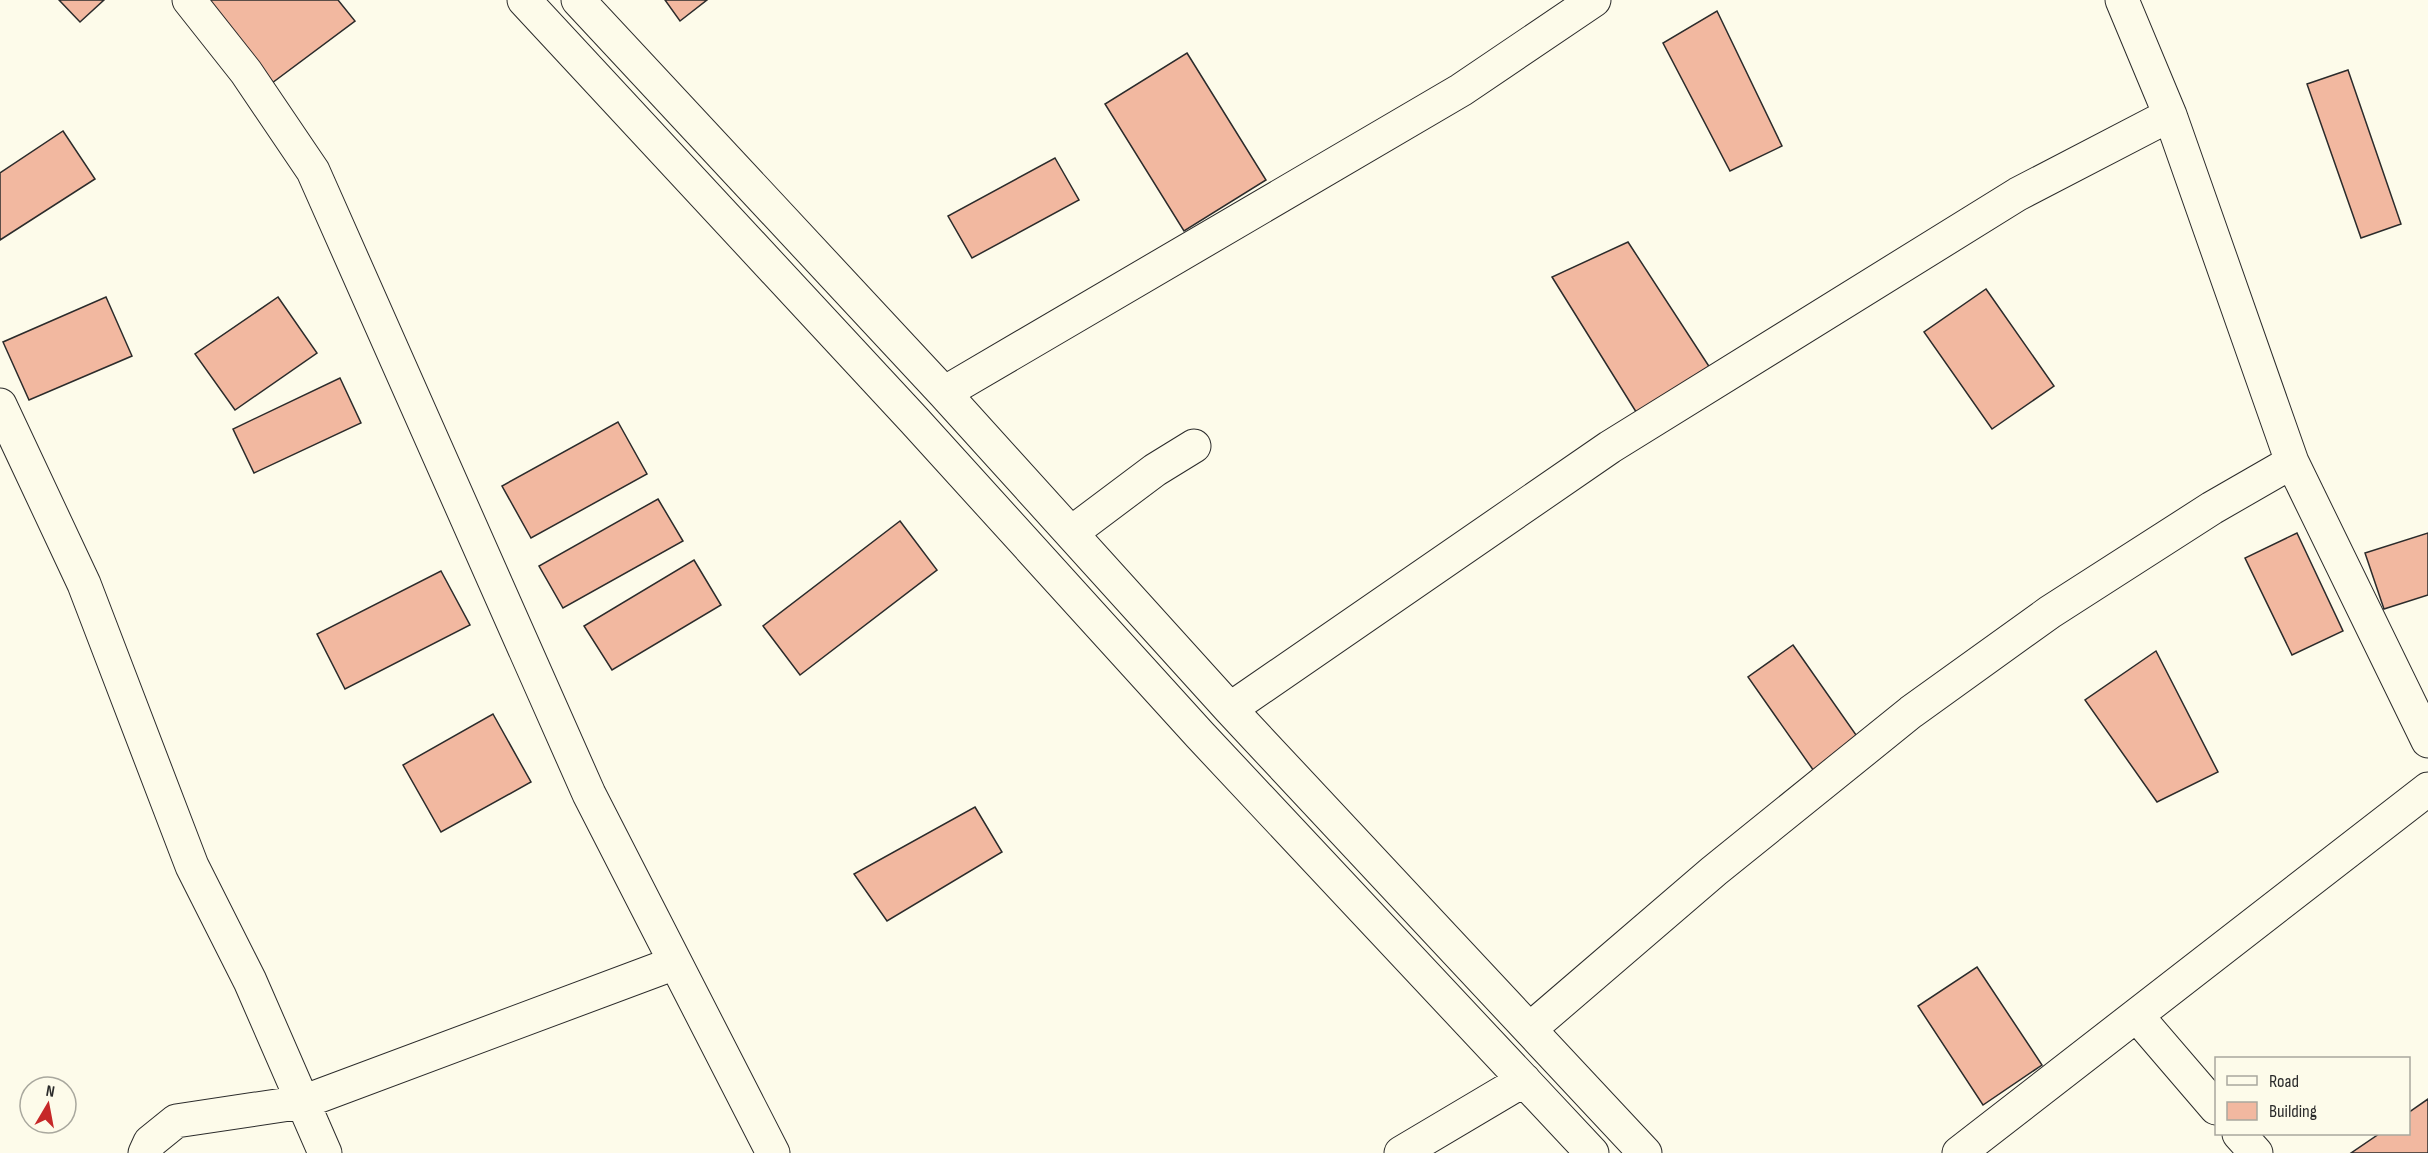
<svg xmlns="http://www.w3.org/2000/svg" width="2428" height="1153" font-family="'Sofia Sans Condensed',sans-serif">
  <rect width="100%" height="100%" fill="#fdfbea"/>
  <path fill="#f2b8a0" stroke="#2b2b2b" stroke-width="1.5" d="M59,0h45l-24,22z
    M206,0h132l17,21 -83,62z
    M665,0h42l-27,21z
    M1717,11l65,135 -52,25 -67,-128z
    M1187,53l79,127 -82,51 -79,-127z
    M2348,70l53,154 -40,14 -54,-154z
    M63,131l32,48 -95,61v-67z
    M1055,158l24,42 -107,58 -24,-42z
    M1628,242l86,132 -76,41 -86,-138z
    M1986,289l68,97 -62,43 -68,-97z
    M106,297l26,59 -103,44 -26,-58z
    M278,297l39,56 -82,57 -40,-56z
    M340,378l21,45 -107,50 -21,-44z
    M618,422l29,52 -116,64 -29,-52z
    M658,499l25,42 -120,67 -24,-42z
    M900,521l37,49 -137,105 -37,-49z
    M2297,533l46,98 -51,24 -47,-97z
    M2428,533v62l-44,14 -19,-56z
    M694,560l27,45 -109,65 -28,-44z
    M441,571l29,54 -125,64 -28,-55z
    M1793,645l68,97 -45,32 -68,-97z
    M2156,651l62,121 -61,30 -72,-102z
    M493,714l38,68 -90,50 -38,-67z
    M975,807l27,45 -115,69 -33,-47z
    M1977,967l65,98 -59,40 -65,-99z
    M2428,1099v54h-77l28,-19h29v-21z"/>
  <g fill="none" stroke-linecap="round" stroke-linejoin="round">
    <g stroke="#2b2b2b" stroke-width="35">
      <path id="minor" d="M189,0l57,72 67,99 276,623 184,359
        M524,0l390,420 286,315 392,418
        M578,0l366,393 286,316 415,444
        M2122,0l48,115 122,347 136,279
        M944,393l517,-303 133,-90
        M0,405l84,179 108,282 58,115 75,172
        M1071,533l84,-63 39,-24
        M1230,709l380,-262 408,-253 152,-79
        M2137,1016l79,92
        M1530,1029l184,-158 197,-159 139,-100 162,-104 80,-46
        M2239,1134l17,19
        M145,1153l5,-11 26,-21 127,-19 372,-139
        M1401,1153l123,-73
        M1959,1153l469,-364"/>
    </g>
    <use href="#minor" stroke="#fdfbea" stroke-width="33"/>
  </g>
  <rect x="2215" y="1057" width="195" height="78" fill="#fdfbea" stroke="#a9a89e" stroke-width="1.5"/>
  <rect x="2227" y="1076" width="30" height="9" fill="#fdfbea" stroke="#a9a89e" stroke-width="1.5"/>
  <text x="2269" y="1087" font-size="18" fill="#2b2b2b">Road</text>
  <rect x="2227" y="1102" width="30" height="18" fill="#f2b8a0" stroke="#a9a89e" stroke-width="1.5"/>
  <text x="2269" y="1117" font-size="18" fill="#2b2b2b">Building</text>
  <g transform="translate(48 1105) rotate(10)"><circle r="28" fill="#fdfbea" stroke="#a9a89e" stroke-width="1.5"/>
  <path d="M0-4.5L10 22L0 15L-10 22Z" fill="#c62828"/>
  <text y="-9" font-size="16" font-weight="bold" text-anchor="middle" fill="#2b2b2b">N</text>
  </g>
</svg>
